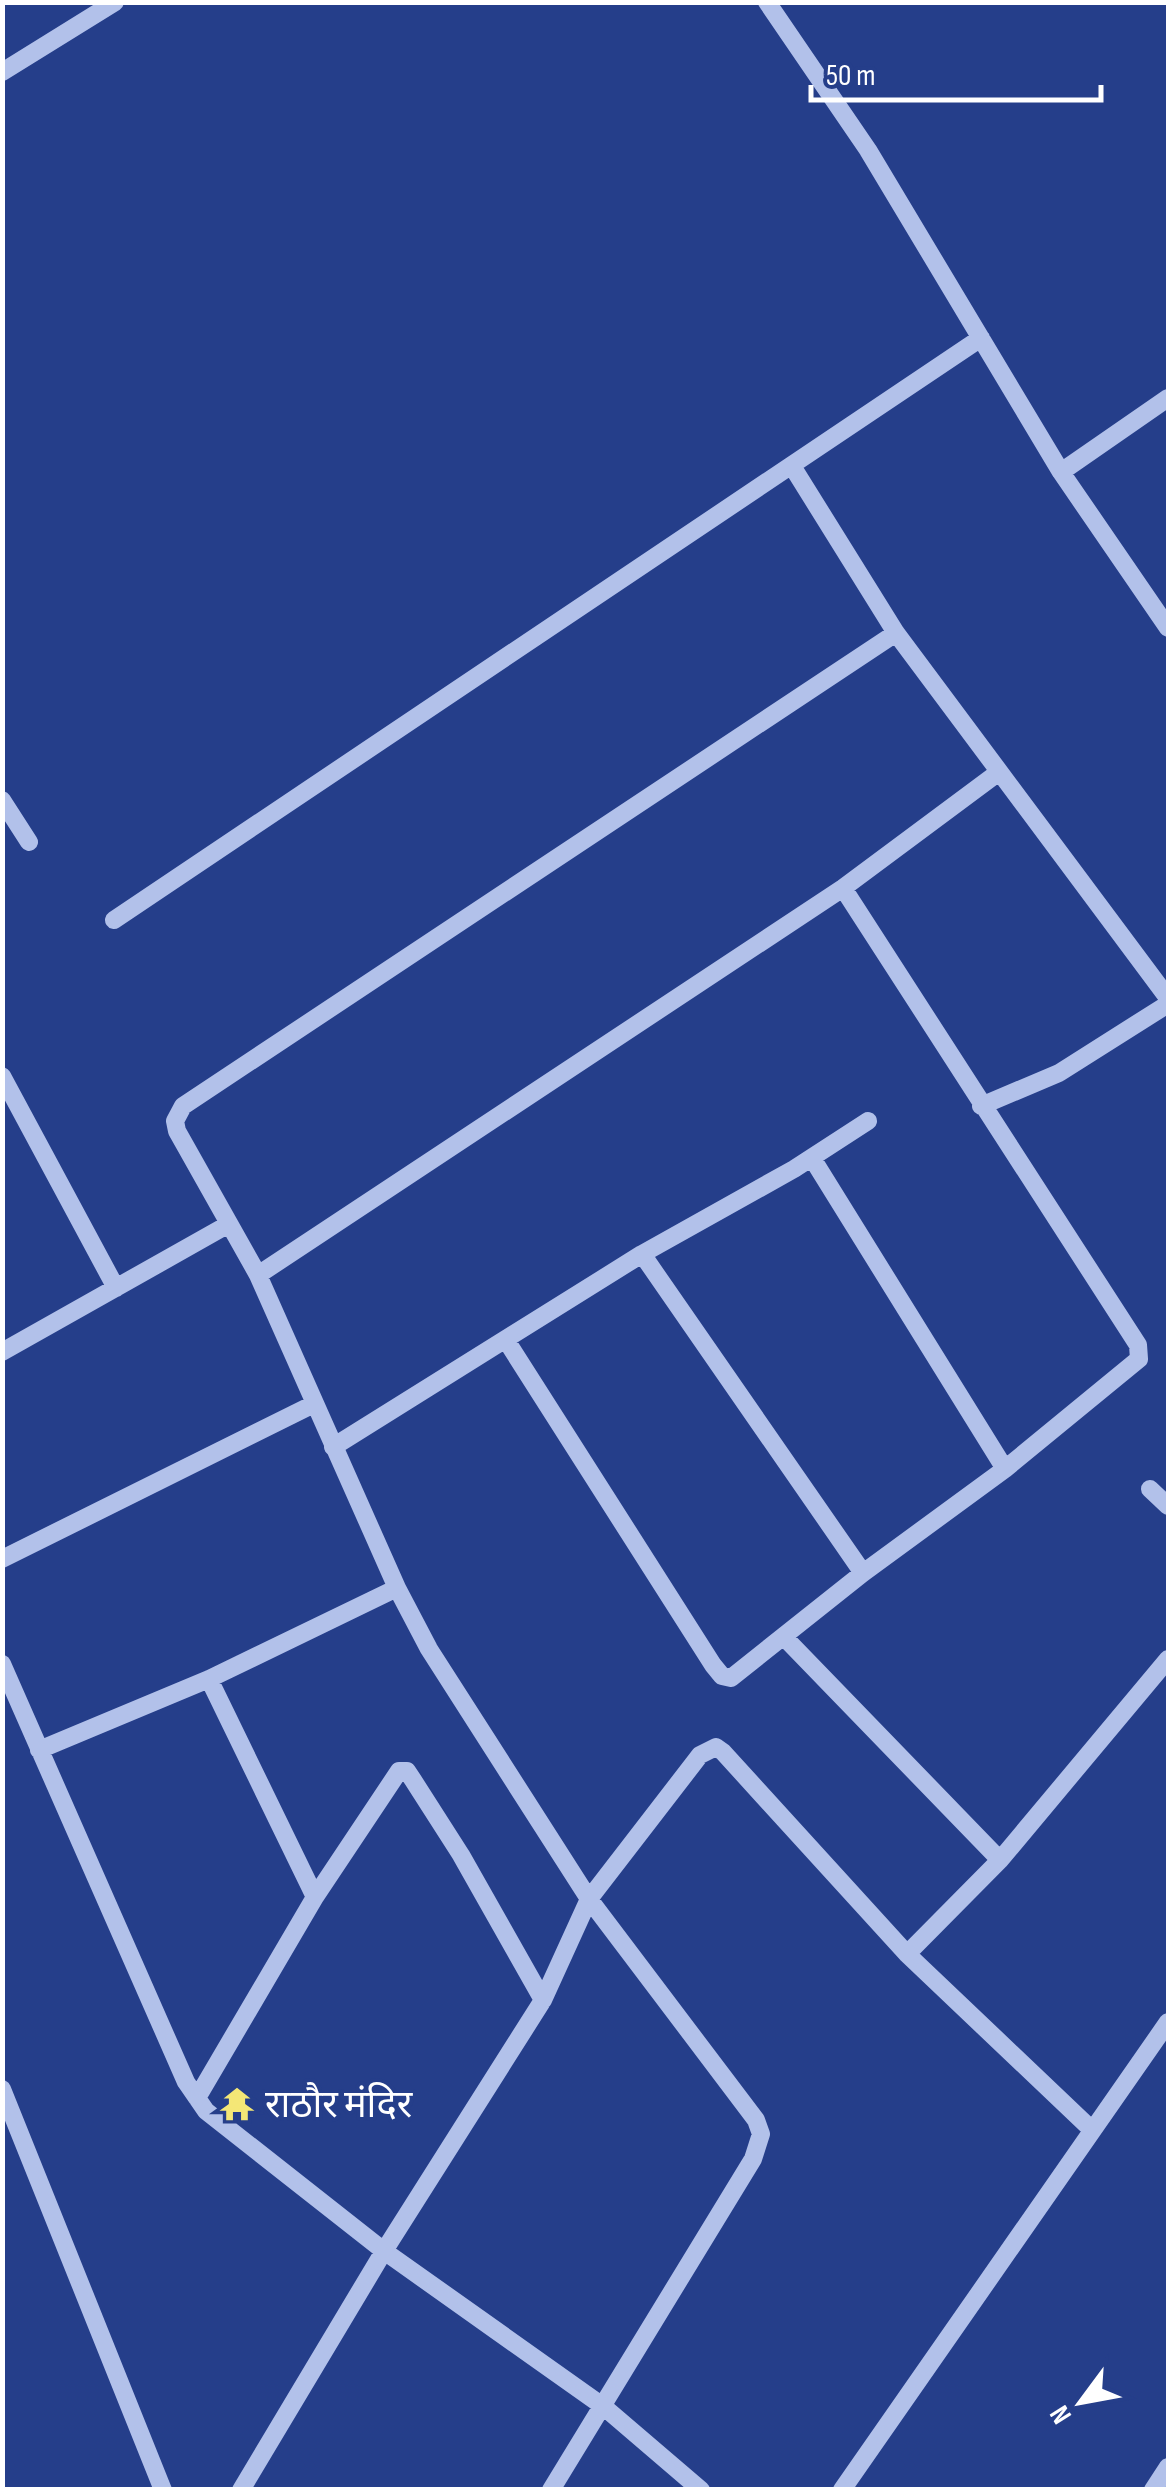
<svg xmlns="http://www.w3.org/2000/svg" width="1171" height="2492" font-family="'Sofia Sans Condensed','Noto Sans Devanagari',sans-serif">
  <rect width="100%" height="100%" fill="#253e8a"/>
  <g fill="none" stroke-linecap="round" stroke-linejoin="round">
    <path stroke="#b2c1ea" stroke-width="18" d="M767,2l101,148 193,322 107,156
      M2,72l113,-70
      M792,466l104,167 272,365
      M1061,472l107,-74
      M2,800l27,42
      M114,920l867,-582
      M2,1076l114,212
      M981,1106l78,-33 109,-69
      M812,1158l193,311
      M642,1254l221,319
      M258,1275l585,-387 156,-116
      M506,1340l207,325 9,11 9,2 132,-105 142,-104 134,-110 -1,-14 -295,-457
      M2,1352l227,-128
      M333,1447l309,-193 152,-85 74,-48
      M1150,1489l18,17
      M2,1559l312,-155
      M784,1637l216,223
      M2,1664l184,418 20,29 178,140 220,156 97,83
      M209,1679l106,218
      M39,1750l170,-71 188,-91
      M907,1954l93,-94 168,-201
      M2,2089l161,401
      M197,2098l118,-201 84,-126h8l6,9 48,75 82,145
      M241,2490l143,-239 159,-251 46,-101 111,-144 16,-8 7,5 184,202 184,175
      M551,2490l202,-331 8,-25 -5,-14 -167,-221 -160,-250 -32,-61 -139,-313 -81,-144 -2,-10 8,-15 713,-473
      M842,2490l326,-468
      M1153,2490l15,-23"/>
  </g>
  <defs>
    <g id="temple-bare" transform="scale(2.7)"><path d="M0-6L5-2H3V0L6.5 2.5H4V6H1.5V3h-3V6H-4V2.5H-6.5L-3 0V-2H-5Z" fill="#f4e776" stroke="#253e8a" stroke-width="2.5" paint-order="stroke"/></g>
  </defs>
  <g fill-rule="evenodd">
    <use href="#temple-bare" x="237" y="2104"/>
  </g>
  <g text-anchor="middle" stroke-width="8" stroke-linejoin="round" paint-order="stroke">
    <g font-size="38" fill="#fff" stroke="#253e8a" text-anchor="start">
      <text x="265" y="2117">राठौर मंदिर</text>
    </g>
  </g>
  <rect width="1171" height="2492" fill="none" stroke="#ffffff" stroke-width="10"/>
  <g transform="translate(1081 2402) rotate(238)" stroke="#253e8a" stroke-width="8" paint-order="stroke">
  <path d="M0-8L18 38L0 25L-18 38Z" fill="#ffffff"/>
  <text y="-15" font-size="28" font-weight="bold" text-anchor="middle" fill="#ffffff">N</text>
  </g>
  <path d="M811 85v15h290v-15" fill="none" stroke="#ffffff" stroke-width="5"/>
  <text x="826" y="85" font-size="30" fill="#ffffff" stroke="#253e8a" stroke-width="8" paint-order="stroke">50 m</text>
</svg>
